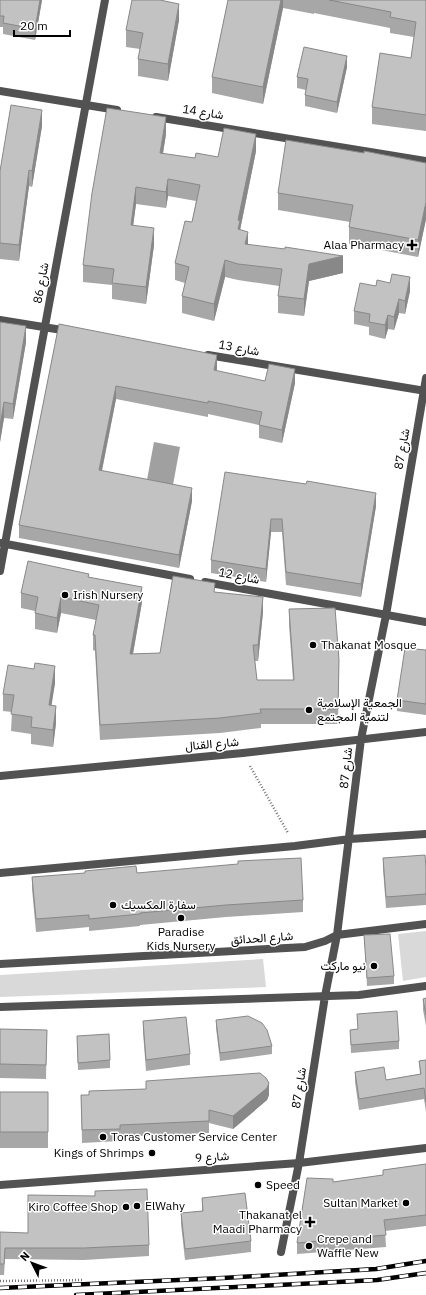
<svg xmlns="http://www.w3.org/2000/svg" width="426" height="1295" font-family="'IBM Plex Sans',Vazirmatn,sans-serif">
  <rect width="100%" height="100%" fill="#fff"/>
  <path fill="#d9d9d9" d="M426,931v46l-23,4 -5,-47z
    M263,959l3,28 -266,10v-22z"/>
  <path fill="#a0a0a0" d="M154,442l26,5 -8,43 -26,-5z"/>
  <g fill="none" stroke-linecap="round" stroke-linejoin="round">
    <path stroke="#747474" stroke-width="2.5" stroke-dasharray="1 2" stroke-linecap="butt" d="M250,766l38,67
      M0,1281l84,-1"/>
    <path stroke="#525252" stroke-width="8" d="M0,91l117,19
      M156,117l270,44
      M0,320l68,11
      M208,355l218,36
      M1,543l189,36
      M0,571l105,-571
      M205,582l221,40
      M0,776l243,-23 183,-21
      M0,873l295,-27 55,-7 76,-5
      M0,964l305,-17 20,-6 12,-6 89,-11
      M0,1007l359,-12 67,-9
      M0,1185l299,-22 127,-15
      M281,1252l18,-89 26,-167 12,-61 24,-196 25,-124 40,-237"/>
    <g stroke="#000" stroke-width="4.5">
      <path id="rail" d="M0,1288l223,-10 153,-9 50,-8
        M76,1295l301,-15 49,-7"/>
    </g>
    <use href="#rail" stroke="#fff" stroke-width="3" stroke-dasharray="9" stroke-linecap="butt"/>
  </g>
  <path fill="#a7a7a7" d="M0,0h42l-7,40 -32,-6v-7h-3z
    M228,0h198v131l-54,-7v-17l39,-49 3,-21 -24,-4v-5l-76,-15v1l-31,-6 -20,96 -51,-11v-16z
    M179,20l-11,61 -30,-5v-17l2,-10 -14,-2v-17z
    M347,67l-10,46 -32,-7v-11l1,-5 -9,-2v-11z
    M42,126l-10,61 -3,-1 -10,75 -19,-2v-88z
    M166,134l-3,20 32,4 23,-1 38,-6 -16,79 8,14 95,29 -34,8 -5,35 -26,-3v-17l1,-10 -41,-6 -13,-3 -11,44 -32,-8v-17l3,-13 -10,-3v-17l17,-41 4,-21 -28,-5 -2,12 -30,-4 -3,21 21,20 -8,59 -34,-5v-14l-29,-3v-17z
    M426,163v56l-8,38 -69,-13v-17l1,-5 -72,-12v-17z
    M376,286l34,5 -5,23 -6,-1 -5,17 -6,-1 -3,10 -16,-4v-8l-15,-3v-13z
    M0,322l26,20 -13,77 -9,-1 -4,24z
    M59,324l158,44v3l48,10 30,2 -13,60 -23,-5v-13l-51,-11v3l-92,-18 -14,72 90,30 -13,67 -160,-30v-13z
    M306,484l70,22 -15,91 -75,-12 -4,-53h-11l-5,50 -55,-9v-13z
    M89,577l53,25 -9,52 27,-1 55,-61 48,20 -5,49h-3l2,19h36l-4,-55v-16l50,51 -1,64h-77v4l-41,5 -120,7 -5,-89 -2,-1v-15l3,-15 -35,-7 -4,20 -22,-4v-18l-14,-3v-15z
    M426,650v65l-29,-4v-11z
    M55,683l-4,22 5,18 -3,24 -22,-3v-10l-20,-3 1,-19 -9,-1v-17z
    M383,858l43,10v37l-40,3 -3,-39z
    M137,873l166,27v12l-77,5 -86,8v1l-51,5v-4l-53,5 -4,-43v-12z
    M364,935l30,41v8l-27,2z
    M426,998v28l-3,-16v-11z
    M357,1014l42,27v8l-48,4 -1,-23 8,-1z
    M216,1020l56,26v8l-52,7 -4,-33z
    M143,1021l47,33v11l-44,6 -3,-39z
    M0,1029l47,1 -1,49 -46,-1z
    M77,1036l33,24v8l-32,2z
    M426,1060v52l-2,-13 -65,11 -4,-28v-10l31,8 34,-6 -1,-13z
    M146,1081l123,14 -2,5 -34,29 -24,-6v10l-89,4v4l-38,2 -1,-48h8l57,-6z
    M0,1092h48v56h-48z
    M426,1164v62l-41,5 1,16 -89,7v-11l36,-61 50,-7v-5z
    M202,1198l49,43v11l-66,8 -4,-36v-11l21,-2z
    M0,1232l149,13v11l-65,4 -79,-1 -1,16h-4z"/>
  <path fill="#888" d="M40,0h2l-7,40v-11z
    M281,0h2v8l-20,96v-17z
    M179,4v16l-11,61v-17z
    M347,56v11l-10,46v-11z
    M42,110v16l-10,61v-16z
    M166,117v17l-6,36v-17z
    M256,134v17l-16,79 -2,-1v-9z
    M29,170v16l-10,75v-16z
    M168,179v17l-2,12v-16z
    M136,187v17l-5,38v-17z
    M426,202v17l-8,38v-17z
    M154,228v17l-8,59v-17z
    M248,232v17l-3,-5z
    M343,256v17l-34,8 -5,35v-17l5,-35z
    M225,260v17l-11,44v-17z
    M410,277v14l-5,23v-13z
    M399,299v14l-5,17v-13z
    M388,315v14l-3,10v-14z
    M26,326v16l-13,77v-15z
    M217,355v13l-3,16v-14z
    M295,369v14l-13,60v-13z
    M116,386v13l-17,85v-14z
    M4,402v16l-4,24v-16z
    M192,488v13l-13,67v-13z
    M376,493v13l-15,91v-13z
    M271,519v13l-5,50v-13z
    M142,587v15l-12,68v-16z
    M61,597v16l-4,20v-15z
    M263,597v15l-5,49v-16z
    M55,666v17l-6,39v-17z
    M56,706v17l-3,24v-17z
    M269,1083v12l-2,5 -34,29v-13z"/>
  <path fill="#c2c2c2" stroke="#888" d="M0,0h40l-5,29 -32,-6 1,-7h-4z
    M132,0h28l19,4 -11,60 -30,-5 5,-26 -17,-3z
    M228,0h53l-18,87 -51,-10z
    M329,0h97v115l-54,-8 8,-54 31,5 5,-36 -26,-5 1,-5z
    M304,47l43,9 -10,46 -32,-7 3,-16 -11,-2z
    M11,105l31,5 -10,61 -3,-1 -10,75 -19,-2v-72z
    M107,108l59,9 -6,36 35,5 1,-5 22,4 6,-29 32,6 -18,86 2,1 -2,8 10,3 -3,12 40,5v-2l58,9 -34,8 -5,35 -26,-3 4,-27 -44,-5 -13,-4 -11,44 -32,-8 7,-29 -14,-4 10,-42 7,1 8,-37 -32,-6 -2,13 -30,-5 -5,38 23,3 -8,59 -34,-4 2,-14 -31,-4 9,-72z
    M286,140l78,13v-2l62,12v39l-8,38 -69,-13 4,-22 -75,-12z
    M392,274l18,3 -5,24 -6,-2 -5,18 -6,-2 -3,10 -16,-3 1,-8 -16,-3 6,-28 16,3 1,-6 13,3z
    M0,322l26,4 -13,78 -9,-2 -4,24z
    M59,324l158,31 -3,15 51,11 4,-17 26,5 -13,61 -23,-5 3,-13 -54,-11v2l-92,-17 -17,84 93,18 -13,67 -160,-30z
    M225,472l81,12 1,-3 69,12 -15,91 -75,-12 -4,-53h-11l-5,50 -55,-9z
    M28,561l61,13 -1,3 54,10 -12,67 30,-1 13,-77 42,7 -1,9 49,5 -5,48h-5l4,35h37l-5,-71 46,-1 4,52 -1,49h-78l1,4 -41,5 -120,7 -5,-90h-2l6,-30 -38,-8 -4,21 -22,-5 3,-16 -17,-4z
    M405,648l21,2v54l-29,-4z
    M35,663l20,3 -6,39 7,1 -3,24 -22,-3 1,-10 -21,-3 3,-19 -11,-1 5,-29 26,4z
    M425,855l1,13v26l-40,3 -3,-39z
    M301,858l2,42 -77,5 -86,8v1l-51,5v-4l-53,4 -4,-42 53,-4v-2l51,-5 1,7 101,-9v-3z
    M390,934l4,42 -27,2 -3,-43z
    M426,998v17l-3,-16z
    M397,1011l2,30 -48,4 -1,-15 8,-1 -1,-15z
    M248,1016l14,7 5,7 5,16 -52,7 -4,-33z
    M186,1017l4,37 -44,6 -3,-39z
    M0,1029l47,1 -1,35 -46,-1z
    M109,1034l1,26 -32,3 -1,-27z
    M426,1060v42l-2,-14 -65,11 -4,-27 29,-5 2,13 35,-6 -2,-13z
    M260,1073l6,5 3,5 -2,5 -34,28 -24,-6v11l-89,4v4l-38,1 -1,-35h8v-4l57,-2v-8z
    M0,1092h48v40h-48z
    M426,1164v51l-42,5 2,15 -89,8 10,-65 26,1v3l50,-7v-5z
    M147,1189l2,56 -65,3h-79l-1,16h-4v-32l28,1v-38l67,1v-5z
    M245,1193l6,48 -66,8 -4,-36 22,-2 -1,-13z"/>
  <g fill="#000" stroke="#fff" stroke-width="1.5">
    <path d="M410 239h4v4h4v4h-4v4h-4v-4h-4v-4h4z"/>
    <circle cx="65" cy="595" r="4"/>
    <circle cx="313" cy="645" r="4"/>
    <circle cx="309" cy="710" r="4"/>
    <circle cx="113" cy="905" r="4"/>
    <circle cx="181" cy="918" r="4"/>
    <circle cx="374" cy="966" r="4"/>
    <circle cx="103" cy="1137" r="4"/>
    <circle cx="152" cy="1153" r="4"/>
    <circle cx="258" cy="1185" r="4"/>
    <circle cx="406" cy="1203" r="4"/>
    <circle cx="137" cy="1206" r="4"/>
    <circle cx="126" cy="1207" r="4"/>
    <path d="M308 1216h4v4h4v4h-4v4h-4v-4h-4v-4h4z"/>
    <circle cx="309" cy="1246" r="4"/>
  </g>
  <g text-anchor="middle" stroke-width="3" stroke-linejoin="round" paint-order="stroke">
    <g font-size="12" fill="#000" stroke="#fff">
      <text transform="translate(203 112) rotate(9)" y="4">شارع 14</text>
      <text transform="translate(41 283) rotate(-80)" y="4">شارع 86</text>
      <text transform="translate(239 348) rotate(10)" y="4">شارع 13</text>
      <text transform="translate(402 449) rotate(-80)" y="4">شارع 87</text>
      <text transform="translate(239 576) rotate(11)" y="4">شارع 12</text>
      <text transform="translate(212 744) rotate(-5)" y="4">شارع القنال</text>
      <text transform="translate(346 768) rotate(-84)" y="4">شارع 87</text>
      <text transform="translate(262 938) rotate(-4)" y="4">شارع الحدائق</text>
      <text transform="translate(299 1088) rotate(-81)" y="4">شارع 87</text>
      <text transform="translate(212 1157) rotate(-4)" y="4">شارع 9</text>
    </g>
    <g font-size="12" fill="#000" stroke="#fff" text-anchor="start">
      <text x="404" y="249" text-anchor="end">Alaa Pharmacy</text>
      <text x="73" y="599">Irish Nursery</text>
      <text x="321" y="649">Thakanat Mosque</text>
      <text x="317" y="707">الجمعية الإسلامية<tspan x="317" dy="14">لتنمية المجتمع</tspan></text>
      <text x="121" y="909">سفارة المكسيك</text>
      <text x="181" y="936" text-anchor="middle">Paradise<tspan x="181" dy="14">Kids Nursery</tspan></text>
      <text x="366" y="970" text-anchor="end">نيو ماركت</text>
      <text x="111" y="1141">Toras Customer Service Center</text>
      <text x="144" y="1157" text-anchor="end">Kings of Shrimps</text>
      <text x="266" y="1189">Speed</text>
      <text x="398" y="1207" text-anchor="end">Sultan Market</text>
      <text x="145" y="1210">ElWahy</text>
      <text x="118" y="1211" text-anchor="end">Kiro Coffee Shop</text>
      <text x="302" y="1219" text-anchor="end">Thakanat el<tspan x="302" dy="14">Maadi Pharmacy</tspan></text>
      <text x="317" y="1243">Crepe and<tspan x="317" dy="14">Waffle New</tspan></text>
    </g>
  </g>
  <g transform="translate(32 1263) rotate(312)" stroke="#ffffff" stroke-width="3" paint-order="stroke">
  <path d="M0-3L7 15L0 10L-7 15Z" fill="#000000"/>
  <text y="-6" font-size="11" font-weight="bold" text-anchor="middle" fill="#000000">N</text>
  </g>
  <path d="M14 30v6h56v-6" fill="none" stroke="#000000" stroke-width="2"/>
  <text x="20" y="30" font-size="12" fill="#000000" stroke="#ffffff" stroke-width="3" paint-order="stroke">20 m</text>
</svg>
